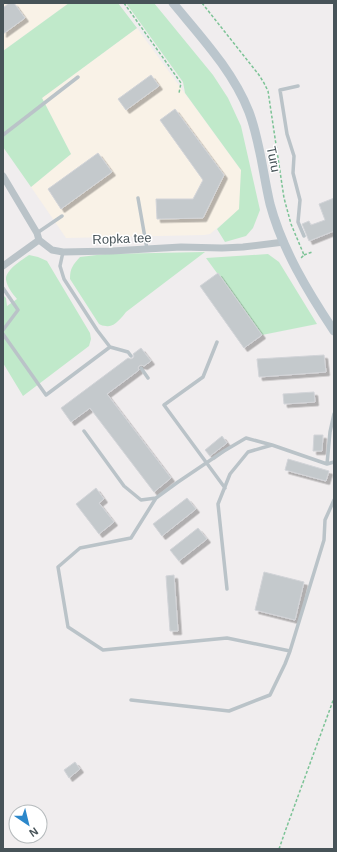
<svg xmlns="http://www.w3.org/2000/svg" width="337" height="852" font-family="Helvetica,sans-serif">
  <defs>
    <filter id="shadow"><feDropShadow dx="3.5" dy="3.5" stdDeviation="0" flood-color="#0004"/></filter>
  </defs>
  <rect width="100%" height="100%" fill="#f0edee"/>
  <path fill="#f9f2e7" d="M3,3h66l-66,48z
    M137,28l104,142 -1,39 -30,25 -6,1 -138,3 -35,-51 40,-33 -29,-56z"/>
  <path fill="#c0e9ca" d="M69,3h49l19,25 -95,70 29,56 -40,33 -28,-40v-96z
    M126,3h28l59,72 15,23 13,28 19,84 -7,18 -7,8 -21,6 -8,-13 22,-20 2,-39 -56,-77 -2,-11z
    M205,252l-79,60c-4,5 -12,16 -20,14 -3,0 -5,-1 -7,-2l-29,-45c0,-11 3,-14 10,-22l25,-3z
    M268,254l11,8 38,62 -55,11 -56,-77z
    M29,255l9,2 9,4 43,72 1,6 -2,7 -66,50 -20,-33v-68l3,3 1,8 10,-7c-4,-5 -10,-12 -11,-19 -1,-10 16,-20 23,-25z"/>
  <path fill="#c4c9cc" stroke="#d2d4d8" filter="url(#shadow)" d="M9,3h5l11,15 -22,16v-26z
    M151,75l8,11 -33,24 -8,-11z
    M175,109l49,66 -21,43 -46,1 -1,-20h37l10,-19 -43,-60z
    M98,153l14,19 -51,37 -13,-20z
    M334,198v33l-25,10 -7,-17 7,-3 2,4 14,-5 -6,-16z
    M218,273l44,62 -18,13 -44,-62z
    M141,348l10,13 -7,5 -3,-1 -2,1 -1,2 1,2 -32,24 64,84 -17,14 -64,-84 -19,14 -10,-14 67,-50 3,1 2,-1 1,-2 -1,-2z
    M324,355l2,17 -67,5 -2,-18z
    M314,392l1,10 -31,2 -1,-10z
    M314,435h9l-1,16h-9z
    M222,436l5,7 -17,13 -5,-6z
    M288,459l41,12 -3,10 -41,-11z
    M96,488l8,11 -5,4 15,19 -15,12 -23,-30z
    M187,498l9,11 -34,27 -9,-12z
    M198,528l9,11 -28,22 -9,-11z
    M264,572l40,10 -9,38 -40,-10z
    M174,575l4,56h-8l-4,-55z
    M75,762l5,7 -11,9 -5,-8z"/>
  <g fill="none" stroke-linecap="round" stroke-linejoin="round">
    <path stroke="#7cc396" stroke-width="1.5" stroke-dasharray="3 2" stroke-linecap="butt" d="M124,3l57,80 -2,10
      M202,3l57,72 5,8 4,8 16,107 7,26 13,31 -3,3
      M304,255l8,-3
      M279,849l7,-20 48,-131"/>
    <path stroke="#bac3c8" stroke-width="3.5" d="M298,86l-18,4 7,44 7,22 -1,17 7,27 -2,22 6,14
      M3,135l75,-58
      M138,198l9,51
      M37,233l25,-17
      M63,252l-3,14 4,13 33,51 13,17 18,5 3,4
      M3,288l15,22 -15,20
      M3,334l43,61 64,-48
      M217,342l-14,35 -39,28 61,83
      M141,368l7,10
      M84,431l40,55 17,14 15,-2 22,-16 46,-31 22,-13 26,7
      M327,464l3,-32 4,-18
      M156,498l-25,40 -51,10 -22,19 10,60 35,23 124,-12 63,13
      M227,589l-9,-85 12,-30 18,-22 24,-7 55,19 7,-2
      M131,700l98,11 41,-16 15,-31 5,-13 34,-111 1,-20 9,-20"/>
    <path stroke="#bac3c8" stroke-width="7" d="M3,176l34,57 2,7 13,10 11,2 49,-1 69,-4 41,1 21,-1 41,-5
      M3,266l36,-26"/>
    <path stroke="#bbc6cd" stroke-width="9" d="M173,3c28,34 60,68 76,109 11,29 14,62 21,92 12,45 38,88 64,127"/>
  </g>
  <g text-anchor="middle" stroke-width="3" stroke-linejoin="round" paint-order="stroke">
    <g font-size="13" fill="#475358" stroke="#fff">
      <text transform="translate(274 159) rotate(78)" y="5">Turu</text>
      <text transform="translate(122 238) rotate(-2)" y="5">Ropka tee</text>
    </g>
  </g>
  <rect width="337" height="852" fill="none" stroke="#475358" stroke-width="8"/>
  <g transform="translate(28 824) rotate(145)"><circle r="19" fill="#ffffff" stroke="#b5babc"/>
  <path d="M0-3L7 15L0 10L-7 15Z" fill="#2c87ca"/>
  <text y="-6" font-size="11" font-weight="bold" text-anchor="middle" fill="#475358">N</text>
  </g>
</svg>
